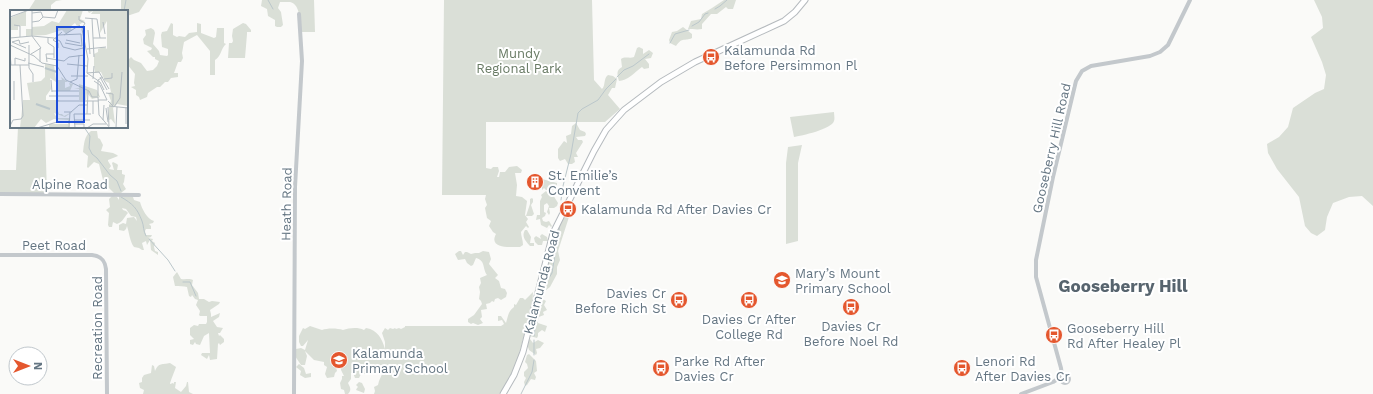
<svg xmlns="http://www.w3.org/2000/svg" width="1373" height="394" font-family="'Work Sans',sans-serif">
  <rect width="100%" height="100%" fill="#fafaf8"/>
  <path fill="#dadfd7" d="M35,0h27l-6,1 -5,4v6h-23z
    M121,0h26l-8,12 -12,4v-5h-6z
    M262,0h52l1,32h-15c0,-8 1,-28 -10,-30 -3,0 -7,0 -10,0l-2,6 3,4 2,13 -2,2h-4l-2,-1v-6l-7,-4 -1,-7 -6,-3z
    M444,0h148l2,80 8,9c4,-4 1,-10 6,-14l5,1 4,3 -2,9h-3l-4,7 12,14 -15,13h-119v46l5,1 2,-2h5l1,4 -2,6h2l1,-5h5l4,-5 8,-1 5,4 -1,3h-6l2,12 -1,11 6,1 5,4 -2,14 3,4 -2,3 3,5 -1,1 -2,-2 -5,6c0,4 2,8 2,13l-3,2c-9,0 -32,2 -24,-13l-3,-2 -4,-6 2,-5 -4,-3 -2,-10 2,-3 -2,-6 1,-4h-44z
    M724,0h12l-3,9h-5l-2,-2 -9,7h-6l-9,10v5c-5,1 -9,0 -14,0l3,-8 10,-2 1,-5 10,-6z
    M1314,0h59v206l-11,-10 -13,1 -16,6 -6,14 -2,13 -8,6 -6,-3 -6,-7 -6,-29 -22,-28 -9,-16 -1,-9 12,-7 9,-10 5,-19 22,-15 9,-4 2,-14 -4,-13 -11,-25 12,-9 -1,-11z
    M171,23l2,1v11l4,2 2,-1 6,1 4,-4 8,-1v-9l4,1v9l13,5 2,-1 1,-9h7v15l2,1c-5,4 -5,13 -11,16v15h-5v-24l-13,-16 -13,7 -2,11 1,5 -2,4h-3l-4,11h4v4l-7,1 -3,4h-3l-5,5h-3l-9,6 -1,4 -7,3 -1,-3 -3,-2v-5l-5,-3 4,-1 -1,-3 1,-9 -8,-10v-3l4,-4 3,3 7,3 6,8 6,-1 4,-4 2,-5 -4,-2v-2h-2l-6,-6 4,-1 1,-2 -8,-4 -1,-5 3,-4 -1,-5 6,-2 3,2 1,3 -2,11 6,7 1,4 7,1 1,-1v-6l-6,-2 -1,-12 1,-3 5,-1z
    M243,23l3,1 5,6v2h-4v2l-2,24h-17l1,-15h3l1,-2 -1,-5 1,-7z
    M683,27l9,7v4c-8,4 -9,-2 -16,8l-6,-3 -1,-3 3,-8 5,-1z
    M639,47l4,2v5l6,-4 4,3 -2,5 -6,1 4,5v4l-5,1 -2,-2c-7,5 -15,14 -23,14 -2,-6 -3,-11 3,-14l-1,-8c4,-3 9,0 13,-2l3,-9z
    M834,112c0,2 1,7 0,9 -2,8 -33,15 -40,16l-4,-20z
    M576,123l4,7 5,2 1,2 -1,2 -9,1 2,3h4l1,2 -7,11 2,4h-4l1,5 -3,2h-4l-3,-5 -5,2 -2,-3v-9l6,-8 3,2 -1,-7 5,-2 1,-8z
    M18,127h27l2,67h-47v-24h16z
    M91,131h6l1,7 2,1 3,6 -2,6 12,2 4,2 1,1 -10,4v1l3,5 -2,3 5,1 -2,-7 1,-1 4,2 1,1 -1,5h5v4l3,1 -1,7 -1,2 3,5 -5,4h-7l-7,-7 -3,-2 -5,-20 -5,-2 -6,6 -1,-1 1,-11 -5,-4c1,-8 1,-16 8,-21z
    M802,145l-4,18v78l-12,3v-81l2,-16z
    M542,179l15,4v6l-11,1 -2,-2 -2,2v-5l-2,-3z
    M546,191l3,4h4l5,8 -1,3 -3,2h-5l1,5 -1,2 -2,-3 2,-6 -2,-3 -3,2v7l2,1 -1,3 -3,2 1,3 3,1 3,-1 3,5 -1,1 -2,-2 -2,3 -6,-3 -1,-6 -4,1 1,-5h3v-14l2,-4 -1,-2z
    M112,196l5,1 2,3v-4l14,1 1,3 6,2c2,7 7,17 14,19l-1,2 -4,1 2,2v3h-5l-1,2 1,4h6l-1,2 -3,1 5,1 -1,2 3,2 -1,4 1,4 3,1v3l-7,-5 -1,-10 -3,5 -1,-4 -4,2 2,7h-2l-3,-2 -5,-1c-4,-5 -5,-15 -7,-21l-1,3 -2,2 -5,-1v-5l4,-2 3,1 1,-6 7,-1 3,4 -1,-4 -5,-1 -5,-7 -4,-1 1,2 3,1 2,2c-4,4 -5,9 -11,11l-4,-2 -1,5h-3l-1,-2 1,-12 -3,-3 4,-3 -1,-8z
    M532,198l1,1v3l-2,3 3,9 -2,2h-6l4,-12v-5z
    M566,209l3,3v5l-11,34 2,9 -3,7v7l-7,13 -4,3c-5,-3 -4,-11 0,-14l-1,-3 5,-28z
    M525,230h2l4,7 -1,6h4v3h-4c-4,-5 -9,-9 -5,-16z
    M542,234l5,3 1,4h-5l-1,4h-4l-3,-3 -1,-4 2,-2 5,3 -1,-3z
    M459,251h2l2,4 2,-3h2l4,2 4,-1h4l4,-2 6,1 2,7 -2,5 9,11 -3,3 4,3 2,7 4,1 2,4 -1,4 -5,3 -3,-2 -3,1 -1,3 -2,-1 -2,2 -4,1 1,5 -6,1 1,7 -2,2 3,4 -5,2 -5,-2 -2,1 -3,-2v-3l6,-4 8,-11 -1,-3 -2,-2 1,-7 -1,-5 2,-4 -1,-5 7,-3c-5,-7 -1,-14 -11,-17l-3,7 -2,1 -4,-3 -2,-4 -7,1 -3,-6z
    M177,272l4,7c5,1 8,-1 12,1l-1,5 6,8 1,6h5l5,3 3,-1 8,1 -1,2 -9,6 1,4v3l9,-4 -1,4 -6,4 4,6 6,1 -3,5h-2l1,3 1,-1 4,4v3l-4,3 -1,-2 -1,1 -1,15 -7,1 -1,-5 -2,4 -6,-4 1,-2h8l-1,-20 -5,3 -4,9 -4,-1 -1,-2 -2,3 -3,-1v-4l4,-1 -4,-4v-7l4,-3 4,1 1,-2h7l1,-2v-6h-7l-1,-1 1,-4 -4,-6 2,-5 -3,-1 -3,-4 -1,2 -2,-1 -2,-9c-3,-1 -8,-1 -12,-1l-2,-9z
    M533,292l-1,16 -2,2v5l-3,10 1,1 -2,9h-2c-4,14 -6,30 -15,43l2,1 -12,15h-125l1,-3 -1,-4 4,-2 1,-4 4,-9 -4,-3 -2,1 -3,-1 -1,-2 -7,7h-5l-2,4h-4l-2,-5h-2v6l-3,4c2,4 4,7 0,11h-3l-1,-4 -3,-1 -1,-6 2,-4v-3h2l-3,-6v-5l-6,-2 2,8 -2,2 -1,4 -7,1 -2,-4 2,-7 -3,-2v-3l-10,-2 -9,-9 2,5 -2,9h-4l-6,-9 1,-7 5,-1 4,2 3,-10 -5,6h-2l-2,-4v-6l4,-8 2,1 5,-3 12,4c5,-2 15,-2 21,0 6,-2 15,-3 21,0l2,-2c12,2 16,11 19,21v-7l-3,-9 3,-5 3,2 2,-2 3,1 2,-1 1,1 3,-1 2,1 4,-2v-1h96l3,-2 -2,-4 -4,1v-5h3l5,7c2,-6 2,-12 8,-16v-3l2,1 4,-7h3l2,2z
    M538,297l3,1 5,3 -2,4 3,5 -4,2 1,3 -8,3 -1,-1 1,-4 -2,-3 1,-4 3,-1 -2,-4z
    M534,319l4,1v3l9,3 -2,6 -3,-2 -4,3v3l-1,2 -7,-2v-1l3,-15z
    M530,339l3,4 5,-3 6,3 -4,5 -4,1 1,4 -1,2 -7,-5 -2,-6 1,-4z
    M529,354l7,7 1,10 -3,2 2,4 -1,3 -4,-1 -4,6 -2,1 -1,-4 2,-4 -2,-2v-4l4,-4 -1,-4 -2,-2 2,-7z
    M170,363l6,4c-1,3 -6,15 -6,17l3,-1 1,1v-2h2l-1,6 6,4 5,-6 1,-4h1l1,10 4,2h-50l1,-4 -4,-2 -1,-5 3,-1v-4l2,-3 7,-2 1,-8 2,1 1,5c4,-9 7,-6 15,-8z
    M299,364l5,4 2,6 5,-1v4l-6,1 -5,-3 1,-4 -5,-4z
    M359,382l3,1 3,6 -1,4 -8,-3 1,-2 1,-1 -2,-2z"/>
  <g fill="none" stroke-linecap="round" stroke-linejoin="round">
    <path stroke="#bbc7cb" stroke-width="1" d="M268,0l5,9
      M715,9l5,-3 7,-6
      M124,11l2,-11
      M692,26l7,-4 6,-8 3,-1
      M670,43l5,-9 14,-4
      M617,77l7,-7 9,-4 16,-12
      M84,127l6,9 -1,12 3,6 5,4 13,17 7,6 4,10
      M121,197c12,7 16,11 21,24 2,5 1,10 4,15
      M561,200l2,-14 8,-32 7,-41 4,-4 16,-9 8,-11 10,-10
      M149,239l19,21 7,11
      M183,282h7l6,14
      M537,322l9,-39 6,-10 8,-49
      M534,336l1,-8
      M534,340v15
      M521,394l11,-22 2,-12"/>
    <g stroke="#b5babe" stroke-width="7">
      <path id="primary" d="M503,394l11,-19 9,-23 30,-119 41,-82 12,-21 18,-20 37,-28 34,-20 89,-41 11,-9 10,-12"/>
    </g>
    <path stroke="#c3c8cc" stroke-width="4" d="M0,194l139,1
      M0,255h92c9,1 13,5 14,14l1,125
      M1061 379a4 4 0 1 1 8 0a4 4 0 1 1-8 0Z
      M1062,376l-1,-8 -25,-91v-17l17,-83 23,-96 6,-10 9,-5 59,-10 10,-4 8,-7 22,-45
      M294,394l1,-207 7,-126 -3,-47
      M1021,394l32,-12 8,-5"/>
    <use href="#primary" stroke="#fff" stroke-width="5"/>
  </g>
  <defs>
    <g id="bus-disc" transform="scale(0.9)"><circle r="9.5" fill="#e4572e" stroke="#fff"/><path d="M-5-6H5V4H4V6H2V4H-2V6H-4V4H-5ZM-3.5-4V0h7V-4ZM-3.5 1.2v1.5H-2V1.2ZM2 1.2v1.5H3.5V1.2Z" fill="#fff"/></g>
    <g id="building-disc" transform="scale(0.9)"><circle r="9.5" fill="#e4572e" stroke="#fff"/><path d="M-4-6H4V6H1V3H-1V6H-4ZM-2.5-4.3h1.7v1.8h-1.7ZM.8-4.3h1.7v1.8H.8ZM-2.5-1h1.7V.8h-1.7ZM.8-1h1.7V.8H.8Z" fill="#fff"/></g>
    <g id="school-disc" transform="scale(0.9)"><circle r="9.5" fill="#e4572e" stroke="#fff"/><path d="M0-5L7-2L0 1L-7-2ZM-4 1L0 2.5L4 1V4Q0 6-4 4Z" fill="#fff"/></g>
  </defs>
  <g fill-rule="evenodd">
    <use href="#bus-disc" x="711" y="57"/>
    <use href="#building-disc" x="535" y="182"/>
    <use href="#bus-disc" x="568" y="209"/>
    <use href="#school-disc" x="782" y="280"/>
    <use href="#bus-disc" x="679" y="300"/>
    <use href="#bus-disc" x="749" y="300"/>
    <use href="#bus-disc" x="851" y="307"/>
    <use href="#bus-disc" x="1054" y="335"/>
    <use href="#school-disc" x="339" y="360"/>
    <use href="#bus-disc" x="661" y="368"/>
    <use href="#bus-disc" x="962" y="368"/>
  </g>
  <g text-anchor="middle" stroke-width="4" stroke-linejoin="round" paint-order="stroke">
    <g font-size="13" fill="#657683" stroke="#fff" text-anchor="start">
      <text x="724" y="55">Kalamunda Rd<tspan x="724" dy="15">Before Persimmon Pl</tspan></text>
      <text x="548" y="180">St. Emilie’s<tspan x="548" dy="15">Convent</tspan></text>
      <text x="581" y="214">Kalamunda Rd After Davies Cr</text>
      <text x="795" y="278">Mary’s Mount<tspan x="795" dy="15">Primary School</tspan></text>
      <text x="666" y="298" text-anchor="end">Davies Cr<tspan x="666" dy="15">Before Rich St</tspan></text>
      <text x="749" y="324" text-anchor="middle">Davies Cr After<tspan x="749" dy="15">College Rd</tspan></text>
      <text x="851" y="331" text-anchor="middle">Davies Cr<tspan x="851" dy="15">Before Noel Rd</tspan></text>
      <text x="1067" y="333">Gooseberry Hill<tspan x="1067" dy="15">Rd After Healey Pl</tspan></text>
      <text x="352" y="358">Kalamunda<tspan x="352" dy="15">Primary School</tspan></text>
      <text x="674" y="366">Parke Rd After<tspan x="674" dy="15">Davies Cr</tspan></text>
      <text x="975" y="366">Lenori Rd<tspan x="975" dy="15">After Davies Cr</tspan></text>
    </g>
    <g font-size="13" fill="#687a64" stroke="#fff">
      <text x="519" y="58">Mundy<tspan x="519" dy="15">Regional Park</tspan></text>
    </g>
    <g font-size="13" fill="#657683" stroke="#fff">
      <text transform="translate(1051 148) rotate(-77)" y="5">Gooseberry Hill Road</text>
      <text x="70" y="189">Alpine Road</text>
      <text transform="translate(286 204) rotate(-89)" y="5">Heath Road</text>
      <text x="54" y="250">Peet Road</text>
      <text transform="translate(541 282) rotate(-75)" y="5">Kalamunda Road</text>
      <text transform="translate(97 328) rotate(-90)" y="5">Recreation Road</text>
    </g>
    <g font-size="17" font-weight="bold" fill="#57646e" stroke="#fff">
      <text x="1123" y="292">Gooseberry Hill</text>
    </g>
  </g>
  <g transform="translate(10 10)">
    <rect width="118" height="118" fill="#fafaf8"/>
    <path d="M57,0h16l-3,9 5,2 -8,5 -2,-3 -5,4 2,3 -6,4 -4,-4 -16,5 -20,1v-7h6v-2l12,-1 8,-5 7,2zM77,0h41v96l-11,-2 -4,4 2,16 -4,-5 -2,1v-15l2,-4 -3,-8 3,-1 -2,-9 -4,-2 -4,-9 -6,1 -1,-8v-11l4,-2v-3l6,-2 3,2v-28l-7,12v-19h-9l2,-3 -4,2zM16,1v15h-8v4h-8v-12zM35,54l9,1 2,15h6l-1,-3 7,5h-3v6l5,-2 -1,-3 4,1 -3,7h-14v-9l-6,-4 1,11 -5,7v4h13l-3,5 3,9h3l2,2 10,-5 -9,6 -11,-4 3,5h13l-1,10h-20v-4h19v-4l-14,-1 -8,4 -5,-4 -7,9h-14l3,-28h7l-3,-17 14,-2 4,-4zM69,74l18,6 3,7 -8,2 -5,-6 -1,7h-7v-11l-5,-1h5z" fill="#dadfd7"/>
    <path fill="none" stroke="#bbc7cb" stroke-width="2" d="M35,58l12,4M26,94l14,5"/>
    <path fill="none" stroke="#b5bdc2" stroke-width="1" d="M22,3l9,-1 2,5M69,6v4l6,3 -3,6M0,7l19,-7M75,8l12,1 3,19M82,8l1,20M22,12l7,-1 4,-4 12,1 3,-8M93,12l2,12M4,15l6,1v11M72,19l6,30 -1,14 13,9 4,8M78,20l2,24M48,25l23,-1 1,12M54,25l16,-10M22,26l22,2 6,3 3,6 12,3 8,-2M22,26v-26M0,28l22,-2M38,28v5l6,4v11M83,28l1,19M83,28h13M9,30l-7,2 14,6M9,30l1,4 9,-2M56,30l14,3M55,33l17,3M0,35l24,11 8,7 15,3 9,14 23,11M19,35v23l4,6v8M30,38v14M48,38v-5l-5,-3 9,-8M77,39l19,-2M0,43l1,12M21,44l10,-6 -9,-12M36,48l18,3 5,-4 16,-2M37,52l-1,-8h8M18,53l16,4M57,54l20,2M0,55h19M5,55v-7l10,3v-3M77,63l12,-1 10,17M61,66h17M90,67l7,13M83,69l1,-13M94,69l8,-1v-5M41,70l1,12M84,71l6,4 7,15h-9M60,72l7,-3 2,-24M42,81h27M79,81l3,6h6M96,83l7,1v11M39,86h30M88,86v-16l5,-3M88,87l1,18 11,13M4,90v-19M48,91h41M98,91l6,6 6,-9 2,-26M99,96l19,2M98,97l1,19M116,97v17M96,98l2,14M54,102h7l8,-7h8M77,104l1,-23M83,104v-13M64,110h16M93,110l1,-15M64,114h10v4M0,116l3,-6 8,-1 2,-3 -3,-51M27,118l20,-6h13M59,118l1,-16M65,118l-1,-14h17M77,118l6,-4h13M106,118l1,-21"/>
    <path fill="#1d4ed8" fill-opacity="0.15" stroke="#1d4ed8" stroke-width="2" d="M47,17h27v95h-27z"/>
    <rect width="118" height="118" fill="none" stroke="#657683" stroke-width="2"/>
  </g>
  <g transform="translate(28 366) rotate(90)"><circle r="19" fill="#ffffff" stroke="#c1c8cd"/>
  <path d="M0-3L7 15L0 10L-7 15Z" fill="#e4572e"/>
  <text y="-6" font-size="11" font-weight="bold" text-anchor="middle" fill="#657683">N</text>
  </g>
</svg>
